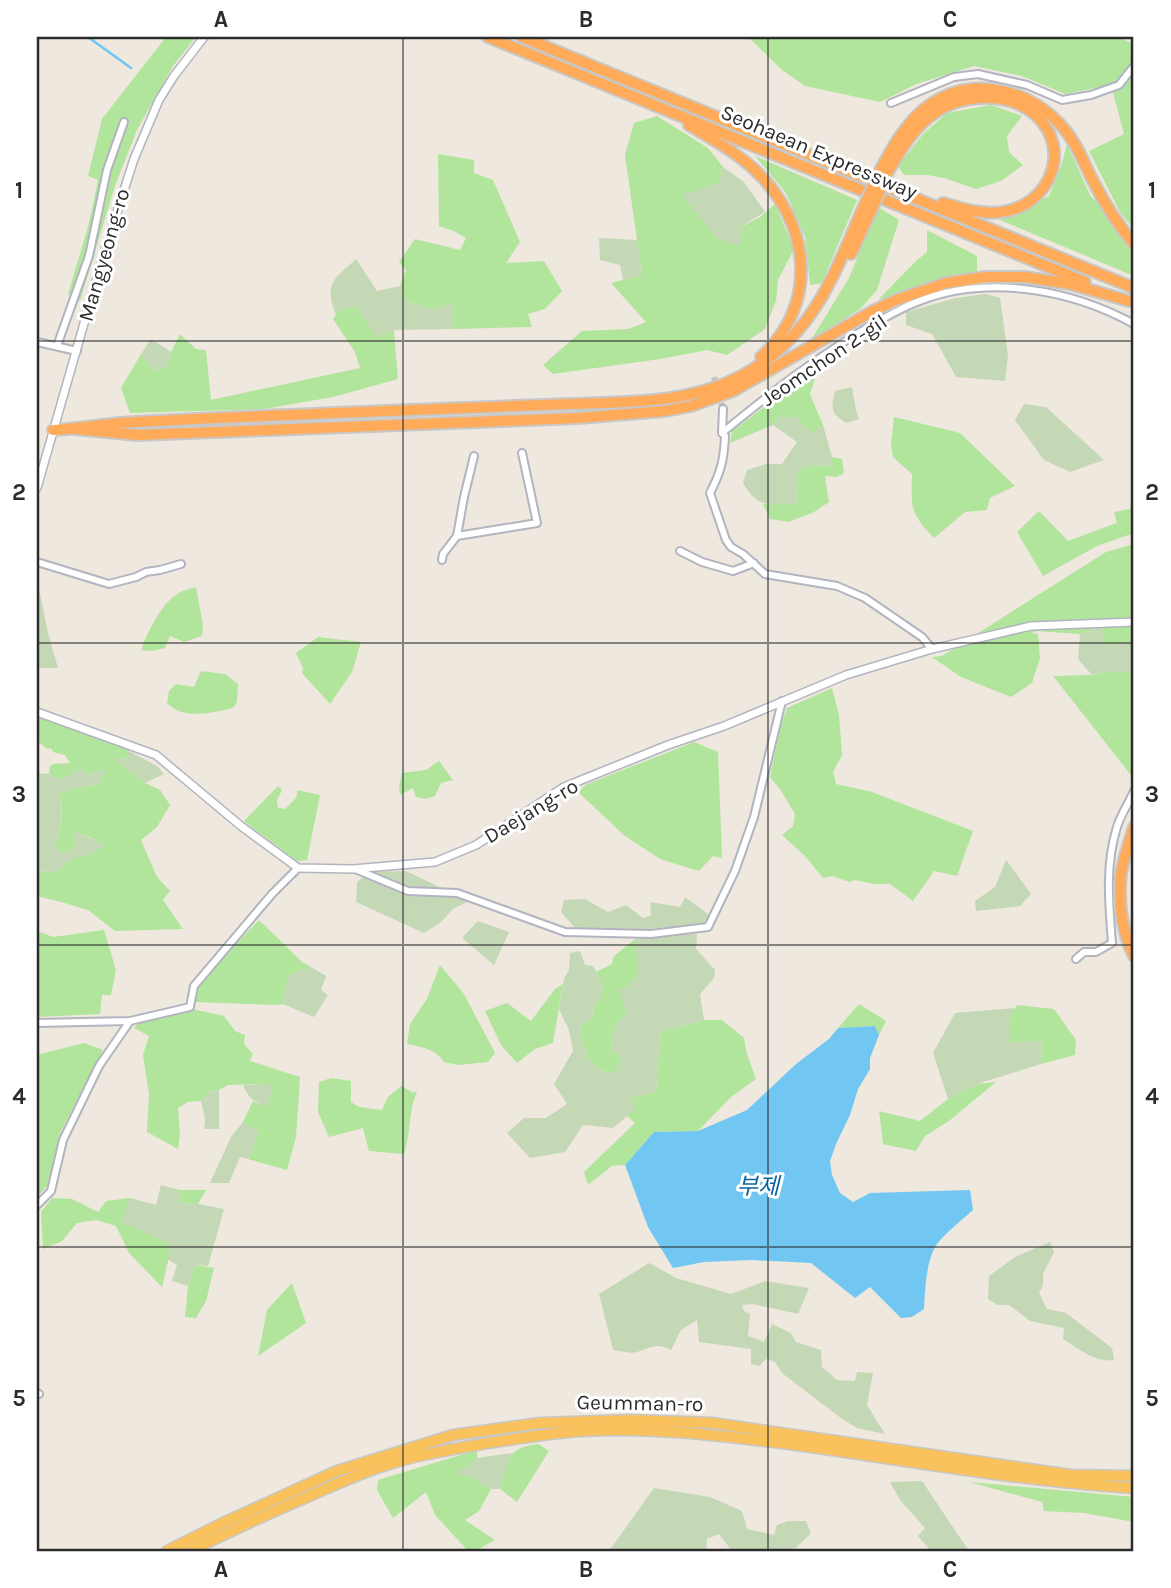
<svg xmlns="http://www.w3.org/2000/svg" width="1171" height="1588" font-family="Karla,'Noto Sans KR',sans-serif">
  <rect width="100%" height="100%" fill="#eee8df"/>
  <path fill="#b0e59b" d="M166,37h30l-23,29 -36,64 -22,56 -35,115 -12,-7 20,-67 10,-47 -10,-4 14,-57z
    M748,37h370l16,7v185l-13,-15 -32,-63 35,-17 -13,-49 -46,9 -43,-18 -48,-10 -58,18 -36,18 -75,-16 -24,-17z
    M991,105l31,11 -15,20 2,16 14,13 -22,16 -25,8 -32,-11 -16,-3h-24l-6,-9 25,-32 24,-21z
    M657,116l51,32 15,19 -4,16 -17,36 16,20 42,-22 15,-13 19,45 -16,31 -2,21 -11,28 -38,26 -20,-5 -47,9 -107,15 -10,-9 39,-34 46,-2 18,-7 -35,-39 31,-8 -17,-120 9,-32z
    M1067,144l23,51 44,51v30l-134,-56 49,-24 12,-29z
    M438,154l36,6v13l19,7 27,62 -14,21 38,-2 18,30 -17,18 -17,5 4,13 -78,2v-25l-22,5 -26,-8 -6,-15 6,-16 -7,-8 16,-23 45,11 6,-12 -12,-7 -15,-5z
    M755,156l102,44 -35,83 -12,2 -5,-48 -19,-44z
    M878,207l21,13 -22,70 -17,19 -49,31 38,-62z
    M927,230l50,26v15l-99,29 39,-40 10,-8z
    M355,306l39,24 4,49 -65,18 -69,12 -134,4 -9,-25 20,-34 12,16 14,-3 4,-15 9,-18 16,15 10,1 5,50 149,-32 -5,-16 -22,-33 8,-10z
    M819,366l-9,28 13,31 -11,9 -16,-17h-17l-6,8 -43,18 2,-12z
    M894,417l66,16 55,53 -25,12 -3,12 -22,2 -31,26c-24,-25 -23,-30 -22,-64l-19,-17 -2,-12z
    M832,457l10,2 2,14 -7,4 -12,-1 4,26 -15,10 -25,10 -19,-3 -7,-15h34c-2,-13 2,-23 1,-35l16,-4 17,1z
    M1134,493v40l-37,13 -54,30 -26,-44 22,-21 29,30 49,-18 -3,-11 16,-3z
    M1134,544v112l-6,-14 -23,4 -5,-19 -20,7 -43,-3 -6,2 7,1 2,24 -8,25 -21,14 -50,-20 -29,-20 10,-1 164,-104z
    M196,587l7,38 -1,11 -18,6 -14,-6 -5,12 -14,3 -10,-1c6,-17 21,-48 38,-57 5,-3 11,-4 17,-6z
    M318,637l43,5 -9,30 -22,32 -28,-31 1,-5 -7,-15z
    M201,671l24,3 13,10 -1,18 -4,6c-20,5 -51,12 -66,-5l2,-12 7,-7 18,3z
    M1106,672h28v107l-81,-103 39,-1z
    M832,688l7,27 3,40 -9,17 3,12 36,8 101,39 -16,45 -23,-5 -21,30 -23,-17h-16l-19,-4 -6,2 -17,-6 -9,2 -17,-21 -24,-22 11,-9 2,-12 -15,-25 -10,-12 10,-50 7,-19z
    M37,716l53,19 30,9 7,6v8l-12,1 30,24 15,7 10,15 -13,22 -16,13 16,37 13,14 -7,9 20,29 -68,2 -27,-21 -27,-8 -24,-6v-25l19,1 13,-13 21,-4 14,-10 -15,-8 -15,-5 1,16 -13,6 -7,-8c4,-17 12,-35 3,-51l13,-6 29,-5 5,-15 -17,6 -7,-6 -15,8 -9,2 -8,-5 1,-8 3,-2 17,-1 -5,-8 -12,-3 -1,-3 -6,-1 -9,-7z
    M694,742l24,10 4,106 -9,-2 -14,15 -39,-12 -35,-23 -47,-44 7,-7z
    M439,761l14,19 -12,3 -6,13 -9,3 -10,-2 -3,-9 -13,7 -1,-9 3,-13 24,-3z
    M278,786l4,4 -5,10 1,8 7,1 11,-11 2,-8 22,5 -13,65 -10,1 -53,-40z
    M259,920l43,42 9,5c-28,8 -23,10 -28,37l-8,1 -80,-3 6,-22z
    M104,930l12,40 -5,25h-9l-2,19 -63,3v-86l16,6z
    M635,939l4,31 -6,12 -7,31 -12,15 -3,21 11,10 -8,15 -16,-5 -11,-13 -7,-19 1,-11 11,-9 2,-10 6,-8 3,-15 -7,-12 16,-8 1,-7z
    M440,965l24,29 31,59 -7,9 -30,3 -14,-3c-7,-12 -24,-16 -37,-18l3,-20 17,-25z
    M563,984l-10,59 -18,6 -18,14 -16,-18 -16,-34 22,-8 24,18 24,-32z
    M859,1004l27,17 -7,14 -4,-9 -37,2z
    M1017,1005l37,4 22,31 -1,15 -34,9 1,-24 -32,4 -1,-25z
    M192,1009l32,7 11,15 10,4 -1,9 9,10 -3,7 50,16 -4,60 -9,33 -39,-11 11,-26 -16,-11 10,-21 14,6 -1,-23 -38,1 -9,5h-4l-8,4 -6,7 -13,1 -10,6 2,26 -2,15 -31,-17 2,-38 -6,-39 6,-19 -15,-8 6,-7z
    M704,1020h18l22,18 2,13 10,28 -25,18 -33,34 -44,1 -29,33 -13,1 -24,19 -4,-13 51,-49 -8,-7 9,-8 -6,-10 26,-6 4,-60z
    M84,1043l19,7 -42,81 -14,55 -10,11v-142z
    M331,1078l20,3v21l8,5 23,3 6,-13 13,-11 11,6h5c-9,19 -6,42 -13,62l-35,-3 -6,-23 -34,9 -11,-25 1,-30z
    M996,1082l-47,39 -24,15 -9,15 -33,-7 -4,-33 41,10 28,-22 29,-15z
    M180,1190h26l-8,14 -20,-1z
    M52,1198l20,1 26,13 8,-11 24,-3 -8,24 50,22 -10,43 -33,-34 -13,-27 -20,-6 -19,3 -15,18 -19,8 -2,-37z
    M195,1265l19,3 -8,33 -10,17 -11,-1 3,-31z
    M292,1283l14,40 -48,33 9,-46z
    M538,1444l11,7 -32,51 -17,-13c9,-28 5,-41 38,-45z
    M477,1450v8l-19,15 18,5 4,7 11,4 -12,22 -14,9 30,20 -20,11h-7l-33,-36 -9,-23 -33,26 -16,-28 1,-10z
    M969,1482l165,15v25l-50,-9 -40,-2 -2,-9z"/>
  <path fill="#c4d8b6" d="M723,167l21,15 21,30 -23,14 -2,21 -22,-8 -37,-44 38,-12z
    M599,238l38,2 5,36 -19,4 -3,-15 -20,-5z
    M356,259l21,32 23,-5 6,15 26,8 22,-5v25l-60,1 -16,8 -23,-32 -14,3 -5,6c-12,-32 -3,-35 20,-56z
    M986,294l14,4 8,58 -3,25 -49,-4 -24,-43 -26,-9v-13l50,-14z
    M151,339l20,13 -4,15 -14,3 -12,-16z
    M852,387l4,23 3,9 -13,4c-16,-11 -15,-13 -11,-32z
    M1024,404l22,3 58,53 -34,12 -26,-12 -29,-40z
    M779,417h17l16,17 11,-9 9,32v9l-18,-1 -16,4c1,12 -3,22 -1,35 -28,0 -38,6 -54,-21l4,-13 19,-6h16l15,-22 -24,-17z
    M37,579l11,54 10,35h-19l-2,5z
    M1100,627l5,19 24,-4 5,14v16h-28l-14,3 -14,-16 2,-25z
    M127,750l30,16 7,8 -19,9 -31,-24 13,-1z
    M82,768l6,7 18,-6 -6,15 -29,5 -13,6c8,17 1,33 -3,51l7,8 13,-6 -1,-17 31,14 -15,10 -18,4 -16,13 -19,-1v-98l12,1 8,5 9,-2z
    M1006,860l25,34 -11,12 -44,5 -1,-10 20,-14z
    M406,871l63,30 -16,8 -12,13 -17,11 -68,-31 1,-20 12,-10z
    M685,897l24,18 -6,9 -55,5 -73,-1 -14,-16 3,-12 21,-1 23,13 18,-7 17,13 8,-2 -1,-14 30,5z
    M478,921l31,11 -15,33 -32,-27z
    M697,934l-1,15 19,21 -1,8 -14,16 4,26 -44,12 -4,60 -26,6 7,10 -24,20 -30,-3 -18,27 -35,6 -23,-25 17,-15h22l21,-14 -13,-20 19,-33 -4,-21 -10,-21 5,-30 5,-9 1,-17 10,-2 5,14 8,1 10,18 -3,15 -6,8 -2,10 -11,9 -1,11 7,19 11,13 16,5 8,-15 -11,-10 3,-21 12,-15 -7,-23c28,-14 17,-25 16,-51z
    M311,967l15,9 -5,14 7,5 -14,22 -31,-13c5,-27 0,-29 28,-37z
    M1015,1008l-6,11 2,24 31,-3 -1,24 -64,20 -29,15 -15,-46 22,-40z
    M266,1084l8,3 -7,20c-12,-5 -20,-10 -24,-22z
    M216,1090h3v39h-15l1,-10 -4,-18 6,-7z
    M243,1122l16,11 -11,26 -8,-2 -11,26h-19l21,-46z
    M161,1185l19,5 -2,13 20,1 26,5 -16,57 -13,-1 -7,21 -16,-5 5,-16 -10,-6 4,-15 -50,-22 9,-24 26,7z
    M1050,1242l4,10 -11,22v11l-4,8 8,16 19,4 46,35 2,12c-19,3 -35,-11 -51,-21l1,-11 -34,-7 -21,-16h-11l-10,-6 1,-23 26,-19z
    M649,1263l27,15 55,16 34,-13 44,7 -11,26 -45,-10 -11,1 2,6 6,3 -2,22 16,6 8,-18 19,9 5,9 25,8 1,17 15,13 18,1 2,-9 16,1 -6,32 18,29 -28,-6 -15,-9 -60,-46 -7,-11 -9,-3 -7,7 -8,-2v-15l-52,-7 -2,-22 -16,10 -10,20c-15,-8 -20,-2 -34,2 -7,2 -17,-1 -24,-2l-14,-56z
    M512,1453l-12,36h-9l-11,-4 -4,-7 -19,-5 20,-15z
    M922,1481l47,70h-38l-13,-15 7,-8 -25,-28 -10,-18z
    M654,1488l56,9 32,14 5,18 27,6 3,-10 11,-4h18l5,12 -15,15 -15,3h-49l-13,-17 -12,5 -1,12h-97z"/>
  <path fill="#71c7f1" d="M875,1026l4,9 -9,23v11l-12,20 -8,26 -14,29 -6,17 2,14 8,18 13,9 17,-9 100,-3 3,20c-10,9 -33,27 -39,39 -8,16 -9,42 -10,60l-12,8 -11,1 -31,-31 -15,11 -44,-35 -60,-3 -47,2 -31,6 -25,-41 -23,-62 29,-33 44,-1 49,-21 49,-46 33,-25 9,-11z"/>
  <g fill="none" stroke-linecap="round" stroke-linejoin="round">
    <path stroke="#71c7f1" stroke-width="2.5" d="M88,37l43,31"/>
    <path stroke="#c7c2bb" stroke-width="6" stroke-dasharray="6 3" stroke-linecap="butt" d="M714,377l9,32"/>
    <g stroke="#b2b4c0" stroke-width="10">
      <path id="minor" d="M891,103l63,-26 24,-3 49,11 35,15 29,-5 28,-10 15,-19
        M37,342l40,9
        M57,346l32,-90 18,-86 17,-48
        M723,409l-1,24 3,3c-1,23 -4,36 -15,57l16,47 5,7 12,7 22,20 72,12 28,12 57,39 10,12
        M722,433c50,-41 101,-81 157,-112 12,-7 25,-14 38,-19 70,-28 153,-13 217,22
        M457,536l7,-39 10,-41
        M680,551l22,11 31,9 21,-8
        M442,560l1,-6 14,-18 80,-13 -15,-70
        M37,562l72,22 27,-7 10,-5 14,-2 21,-6
        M355,869l53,22 49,2 108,39 86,2 57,-7 27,-56 19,-54 28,-116
        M1076,959l8,-7h12l16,-9c-3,-39 -7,-78 5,-116 4,-13 12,-24 17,-36
        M37,1023l93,-2 60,-14 4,-21 78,-92 26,-26
        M37,1205l14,-14 12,-51 36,-74 31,-45
        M37,1393l2,1"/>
    </g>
    <g stroke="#b2b4c0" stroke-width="10">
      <path id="tertiary" d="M37,488l68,-238 29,-91 25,-59 15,-24 30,-39
        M37,712l119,43 85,71 57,42 55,1 82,-7 41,-17 88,-58 104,-42 56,-19 122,-51 86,-26 99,-23 103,-4"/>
    </g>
    <g stroke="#c8c8c8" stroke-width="13">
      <path id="trunk" d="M167,1551l56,-28 114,-52 116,-36 87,-12 91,-3 81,3 359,52 63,1
        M190,1551c36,-18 73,-35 110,-51 28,-12 55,-25 83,-34 32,-11 66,-16 99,-22 33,-5 66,-11 99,-13 68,-4 135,4 201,12 118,16 233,38 352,45"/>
    </g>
    <g stroke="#c8c8c8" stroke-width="14">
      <path id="motorway" d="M488,37l597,245
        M522,37l612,251
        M689,125c23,14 47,27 67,46 54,52 64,133 5,186
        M882,167c12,-23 27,-48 49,-63 45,-30 102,-13 134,26 12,14 18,31 26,47 12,24 26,47 43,67
        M889,170c12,-21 26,-44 47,-58 33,-22 89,-20 111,17 20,34 -4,75 -40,82 -21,5 -44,-2 -64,-8
        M851,254l21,-45
        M75,429l62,6 441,-17 87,-7 26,-5 42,-15 138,-79 25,-12 50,-17 39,-6h40l45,7 59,17
        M53,430c23,-1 45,-5 68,-7 106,-6 211,-10 317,-14 44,-2 88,-3 132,-5 64,-2 132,0 188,-38 60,-40 78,-97 106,-160
        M1134,827c-5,16 -11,32 -13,48 -3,26 1,58 13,81"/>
    </g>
    <use href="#minor" stroke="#fff" stroke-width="6"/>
    <use href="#tertiary" stroke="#fff" stroke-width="7"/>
    <use href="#trunk" stroke="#f9c25c" stroke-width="10"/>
    <use href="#motorway" stroke="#ffab59" stroke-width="10"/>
    <g stroke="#c8c8c8" stroke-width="14" stroke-linecap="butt">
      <path id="motorway-bridge" d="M864,206l18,-39
        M872,209l17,-39"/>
    </g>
    <use href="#motorway-bridge" stroke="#ffab59" stroke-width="10"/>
  </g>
  <path fill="none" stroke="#2c2c2c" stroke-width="2" stroke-opacity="0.55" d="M403,37v1514M768,37v1514M37,341h1097M37,643h1097M37,945h1097M37,1247h1097"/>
  <g text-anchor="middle" stroke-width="6" stroke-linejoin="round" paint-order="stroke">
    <g font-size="21" fill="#2c2c2c" stroke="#fff">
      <text transform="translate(819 152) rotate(23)" y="7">Seohaean Expressway</text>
      <text transform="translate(104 255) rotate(-74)" y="7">Mangyeong-ro</text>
      <text transform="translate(824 360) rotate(-34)" y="7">Jeomchon 2-gil</text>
      <text transform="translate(531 811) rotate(-31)" y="7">Daejang-ro</text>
      <text transform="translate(640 1403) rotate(1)" y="7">Geumman-ro</text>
    </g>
    <g font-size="23" font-style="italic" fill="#0c65a1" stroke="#fff">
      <text x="758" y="1194">부제</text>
    </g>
  </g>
  <rect width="1171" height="1588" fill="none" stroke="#ffffff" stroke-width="77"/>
  <rect x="38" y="38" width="1094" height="1512" fill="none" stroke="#2c2c2c" stroke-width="2.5"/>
  <g font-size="23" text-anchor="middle" font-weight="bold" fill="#2c2c2c">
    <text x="221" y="27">A</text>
    <text x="586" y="27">B</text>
    <text x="950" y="27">C</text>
    <text x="19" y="198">1</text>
    <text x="1152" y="198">1</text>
    <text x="19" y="500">2</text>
    <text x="1152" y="500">2</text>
    <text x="19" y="802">3</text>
    <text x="1152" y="802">3</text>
    <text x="19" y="1104">4</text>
    <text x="1152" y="1104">4</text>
    <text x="19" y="1406">5</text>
    <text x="1152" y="1406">5</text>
    <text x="221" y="1577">A</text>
    <text x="586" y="1577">B</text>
    <text x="950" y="1577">C</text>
  </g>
</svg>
